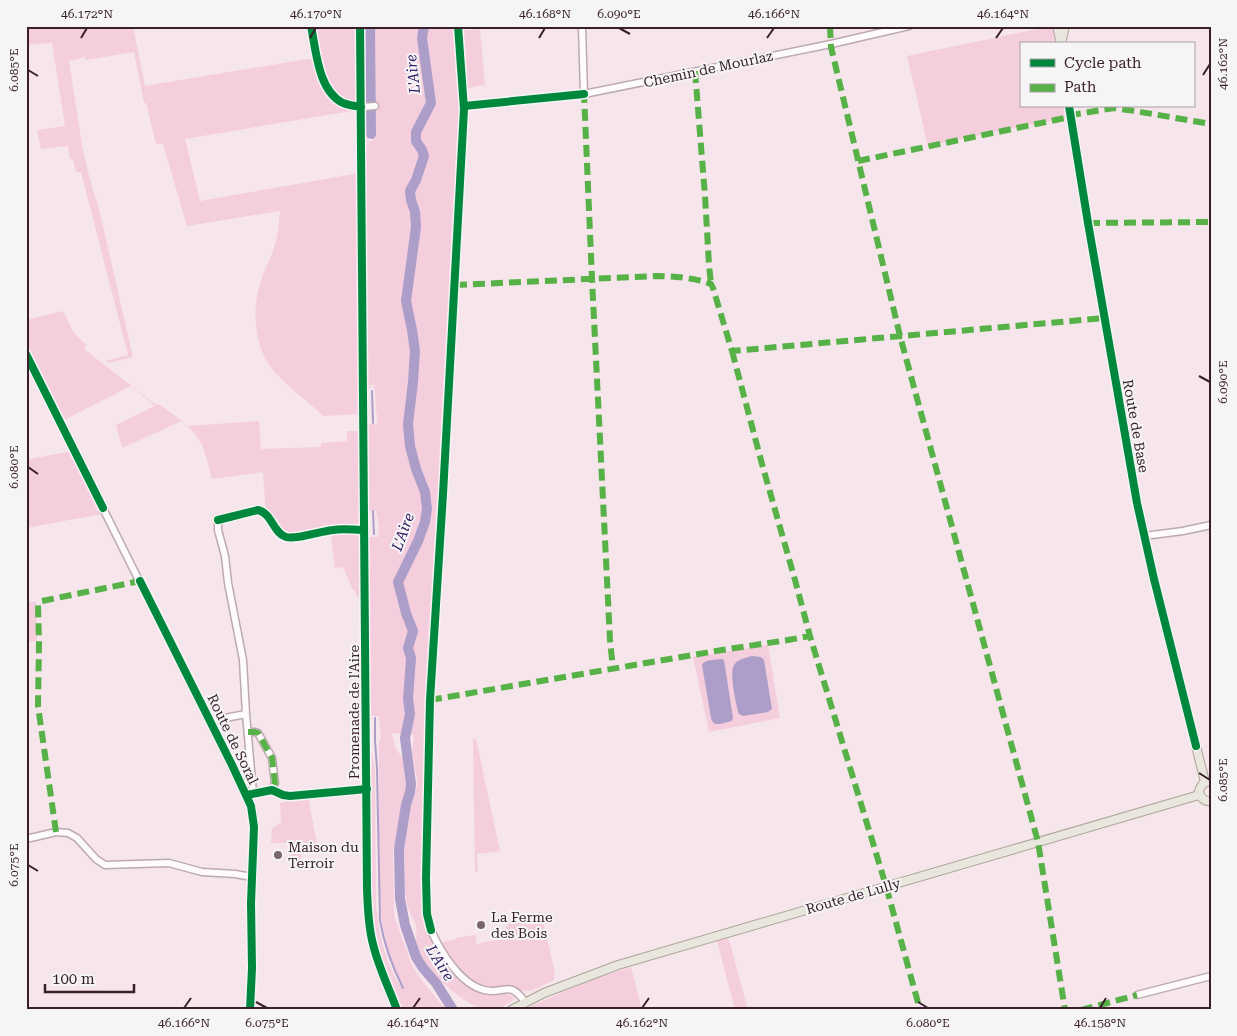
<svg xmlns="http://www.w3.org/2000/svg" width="1237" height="1036" font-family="'Roboto Serif',serif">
  <rect width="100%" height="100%" fill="#f6e5eb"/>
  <path fill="#f5cedd" d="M26,26h107l12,60 169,-28c8,29 11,45 43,52l-172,29 15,62 160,-28 2,241 -39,2c-17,-17 -38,-30 -53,-50 -16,-22 -18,-56 -10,-82 3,-12 10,-23 14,-36 4,-12 5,-25 6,-37l-93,15 -24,-82h-7l-10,-41h-2l-10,-51 -48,8 -1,-3 -16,4 13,84 7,31 11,37 33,144 -25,6 -2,-2 22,-6 -47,-183h-5l-3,-13h-3l-2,-13 -27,3 -4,-19 28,-4 -13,-83 -26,2z
    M315,26h50v81l-11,-2v-3c-31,-5 -34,-51 -39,-76z
    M375,26h83v5l22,-2 5,56 -23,4 2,20 -21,385 -13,206 -4,206 1,8 4,16 -3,2c12,26 21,37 44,53 4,3 9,7 14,8 11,4 19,-4 29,6 -5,3 -13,10 -20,11 -25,4 -69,-39 -78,-62 -2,-7 0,-15 -1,-22 -2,-7 -6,-12 -8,-18 -5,-16 -3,-34 -3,-50l-1,-3v-13l5,-23v-6l8,-27v-6l-5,-28 2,-17 -22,-2 3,14 8,12 3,27 -6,28 -1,14 -6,23 1,65 19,52 14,19 19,23h-48l-2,-9 1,-2 2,1v-2l-11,-17 -12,-32 -7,-41 -1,-167 3,-1v9l4,19 1,137c3,29 9,59 26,83l2,-1c-27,-47 -24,-91 -25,-142 0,-35 0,-70 0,-105h2c0,-8 -2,-16 -2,-24h-8l-1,15h-2l-2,-196h2l1,2h9l1,-9 -3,-18 -7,1v14l-1,2v-2h-2l-1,-103h2l1,2h9c1,-5 0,-8 -1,-13 -1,-10 1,-16 -3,-25l4,-1h-9l3,1 -3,4v4l-3,-1 -2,-282h2v3h2v21l2,5 -3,1h8l-2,-1 2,-5 -1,-21h2l1,-3 1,-1v-8h-3z
    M1052,26l3,18h-34v62h43l1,12 -137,28 -21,-90z
    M63,311l11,22 12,12 -2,4 72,56 3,-1 23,17 -60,27 -6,-23 39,-19 -24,-20 -67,34 -11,-21 1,-3 -3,-1 -25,-51v-24z
    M259,421l2,28 60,-2v-4l26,-2v-10h15l1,175 -9,-16h-1l-10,-23 -8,1 -5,-39 -40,6c-8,-1 -22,-17 -24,-26 -2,-12 -2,-25 -3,-37l-51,7c-6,-22 -7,-38 -25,-53z
    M71,451l31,63 -76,14v-68z
    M36,601l1,40 -11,1v-39z
    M768,645l12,73 -71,14 -16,-75z
    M473,739h3l24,112 -23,3 1,18h-3z
    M308,796l9,49 -15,7 -2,15h-9l-1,-24h-19l1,-15 9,-5 -1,-20z
    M541,912l14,61 -1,2v5c-7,3 -22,12 -29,11 -6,0 -11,-6 -18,-5 -7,0 -13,3 -20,2 -19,-4 -37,-30 -47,-45l16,-4v-1l20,-3v9l25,-5v-9l4,-1 7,-10z
    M726,938l3,2 19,70h-13l-18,-69z
    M631,967l11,43h-120l66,-29z"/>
  <path fill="#ac9ec9" d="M752,656l9,1 3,3 8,49 -4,3 -25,4 -4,-2c-3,-9 -10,-41 -5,-49 4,-6 11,-7 18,-9z
    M721,659l3,1 9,58 -1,3 -12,3h-5l-3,-3 -1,-3 -9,-53c3,-6 13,-5 19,-6z"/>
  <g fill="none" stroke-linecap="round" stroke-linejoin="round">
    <path stroke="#ac9ec9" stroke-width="2" d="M372,391l1,32
      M373,511l1,23
      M375,718v23l2,27 3,152c4,25 12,46 23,68"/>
    <path stroke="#ac9ec9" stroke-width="10" d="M370,26l1,108
      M424,26l-2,12 9,65 -15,29v9l6,9 2,6 -8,24 -6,11 1,9 4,12 1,15 -10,74 6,29 3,21 -2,31 -5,42 2,22 6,23 9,23 2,17 -2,13 -7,19 -20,41 8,31 7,18 -5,17 3,10 -3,41 2,15 -5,24 6,46 -1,8 -4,13 -7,44 1,50 5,26 11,32 7,11 13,15 17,27"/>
    <g stroke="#bda9b1" stroke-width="9">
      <path id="minor" d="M582,26l2,68 247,-50 78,-18
        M361,107l14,-1
        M26,354l223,447 4,13 1,13 -3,76 1,65 -2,42
        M1144,536l39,-5 28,-6
        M209,721l37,-7
        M248,732h7l3,1 14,25 3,25 -3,7
        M253,793l-7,-79 -3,-54 -15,-77 -3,-27 -7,-26v-10l40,-10c14,3 15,23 28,27 9,3 36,-6 47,-7 10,-2 21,0 31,0l4,380c1,12 2,24 5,36 6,22 17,42 24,64
        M250,794l22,-4 11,5 7,1 77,-7
        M26,839l30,-7 12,1 9,5 19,21 9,6 64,-2 33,9 33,2 17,3
        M431,930c9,21 29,54 53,60 20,5 25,-11 41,12
        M1137,995l74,-19"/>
    </g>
    <g stroke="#aca597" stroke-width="10">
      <path id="major" d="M1057,26l4,18
        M1062,39l3,-13
        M1069,106l19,117 49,280 17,76 51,203
        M1211,782c-7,-1 -10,3 -12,9 1,6 5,11 12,10
        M511,1010l33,-17 74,-28 581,-170"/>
    </g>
    <use href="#minor" stroke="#fefbfc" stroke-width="6"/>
    <use href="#major" stroke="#e8e6dd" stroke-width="8"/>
    <path stroke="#56b146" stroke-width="6" stroke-dasharray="12 6" stroke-linecap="butt" d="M830,26l1,21 69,289 138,506 27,168
      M695,71l10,125 4,69 2,19
      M581,94h3l8,185 18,361 3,29
      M858,161l207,-43 6,-3 13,-2 30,-5 21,3 76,13
      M1088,223l123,-1
      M455,285l201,-9c17,0 40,2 55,8l2,4 19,63 373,-33
      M732,351l30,113 33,116 15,56 76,250 34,124
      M430,700l292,-50 66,-10 22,-4
      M248,732h7l3,1 14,25 3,25 -3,7
      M56,832l-18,-126 1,-63 -1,-38 4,-4 98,-20
      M1081,1010l56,-15"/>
    <g stroke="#f5f5f5" stroke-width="11">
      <path id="cycleway" d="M311,26c5,24 7,65 32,77 5,2 12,3 18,4
        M360,26l7,864c1,18 1,36 6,54 5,22 16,44 24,66
        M464,106l120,-12
        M1069,106l19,117 49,280 17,76 42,167
        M26,354l77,154
        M218,520l40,-10c14,3 15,23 28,27 9,3 36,-6 47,-7 10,-2 21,0 31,0
        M140,581l92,184 19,41 3,21 -3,76 1,65 -2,42
        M247,795l25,-5 11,5 7,1 77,-7
        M431,930l-4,-16 -1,-35 4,-179 13,-206 21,-385 -6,-83"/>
    </g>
    <use href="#cycleway" stroke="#00873e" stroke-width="8"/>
  </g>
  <path fill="none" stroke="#381f29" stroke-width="2" d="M619,28l11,6M81,38l6,-10M310,38l6,-10M539,38l6,-10M767,38l7,-10M996,38l7,-10M28,70l10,6M1203,75l7,-11M1199,376l11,6M28,467l10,7M1199,773l11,7M28,865l10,6M256,1002l11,6M918,1002l10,6M184,1008l7,-10M413,1008l7,-10M642,1008l7,-10M1100,1008l6,-10"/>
  <g fill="#7a646d" stroke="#f5f5f5" stroke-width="2">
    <circle cx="278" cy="855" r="5"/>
    <circle cx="481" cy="925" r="5"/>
  </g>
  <g text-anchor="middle" stroke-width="4" stroke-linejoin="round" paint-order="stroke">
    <g font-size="14" fill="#381f29" stroke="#f5f5f5">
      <text transform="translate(708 69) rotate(-12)" y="5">Chemin de Mourlaz</text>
      <text transform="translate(1136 426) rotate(80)" y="5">Route de Base</text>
      <text transform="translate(354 712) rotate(-90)" y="5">Promenade de l'Aire</text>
      <text transform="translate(233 739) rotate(64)" y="5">Route de Soral</text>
      <text transform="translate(853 896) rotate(-16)" y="5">Route de Lully</text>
    </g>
    <g font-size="14" fill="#381f29" stroke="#f5f5f5" text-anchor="start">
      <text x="288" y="852">Maison du<tspan x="288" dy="16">Terroir</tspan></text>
      <text x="491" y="922">La Ferme<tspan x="491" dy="16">des Bois</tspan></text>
    </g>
    <g font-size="15" font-style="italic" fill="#392169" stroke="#f5f5f5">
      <text transform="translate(413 74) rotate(-96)" y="5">L'Aire</text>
      <text transform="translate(403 532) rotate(-70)" y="5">L'Aire</text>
      <text transform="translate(440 963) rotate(58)" y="5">L'Aire</text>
    </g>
  </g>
  <rect width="1237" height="1036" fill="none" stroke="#f5f5f5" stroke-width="55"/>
  <rect x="1020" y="42" width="175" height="65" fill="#f5f5f5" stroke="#a99fa3"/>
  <rect x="1030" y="59" width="25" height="8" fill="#00873e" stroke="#a99fa3"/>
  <text x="1064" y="68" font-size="15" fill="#381f29">Cycle path</text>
  <rect x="1030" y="84" width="25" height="8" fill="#56b146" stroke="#a99fa3"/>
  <text x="1064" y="92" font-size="15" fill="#381f29">Path</text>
  <path d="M45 984v8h89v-8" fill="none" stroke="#381f29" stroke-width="2.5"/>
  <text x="52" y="984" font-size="15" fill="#381f29" stroke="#f5f5f5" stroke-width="4" paint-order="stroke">100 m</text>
  <rect x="28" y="28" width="1182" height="980" fill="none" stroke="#381f29" stroke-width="2"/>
  <g font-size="12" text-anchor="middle" fill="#381f29">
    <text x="87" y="18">46.172°N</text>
    <text x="316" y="18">46.170°N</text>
    <text x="545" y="18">46.168°N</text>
    <text x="619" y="18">6.090°E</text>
    <text x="774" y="18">46.166°N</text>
    <text x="1003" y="18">46.164°N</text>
    <text transform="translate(1223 64) rotate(-90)" y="4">46.162°N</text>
    <text transform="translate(14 70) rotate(-90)" y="4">6.085°E</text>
    <text transform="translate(1223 382) rotate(-90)" y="4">6.090°E</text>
    <text transform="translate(14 467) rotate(-90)" y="4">6.080°E</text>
    <text transform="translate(1223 780) rotate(-90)" y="4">6.085°E</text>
    <text transform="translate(14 865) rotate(-90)" y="4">6.075°E</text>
    <text x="184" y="1027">46.166°N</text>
    <text x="267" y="1027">6.075°E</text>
    <text x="413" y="1027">46.164°N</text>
    <text x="642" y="1027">46.162°N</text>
    <text x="928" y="1027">6.080°E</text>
    <text x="1100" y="1027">46.158°N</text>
  </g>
</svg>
